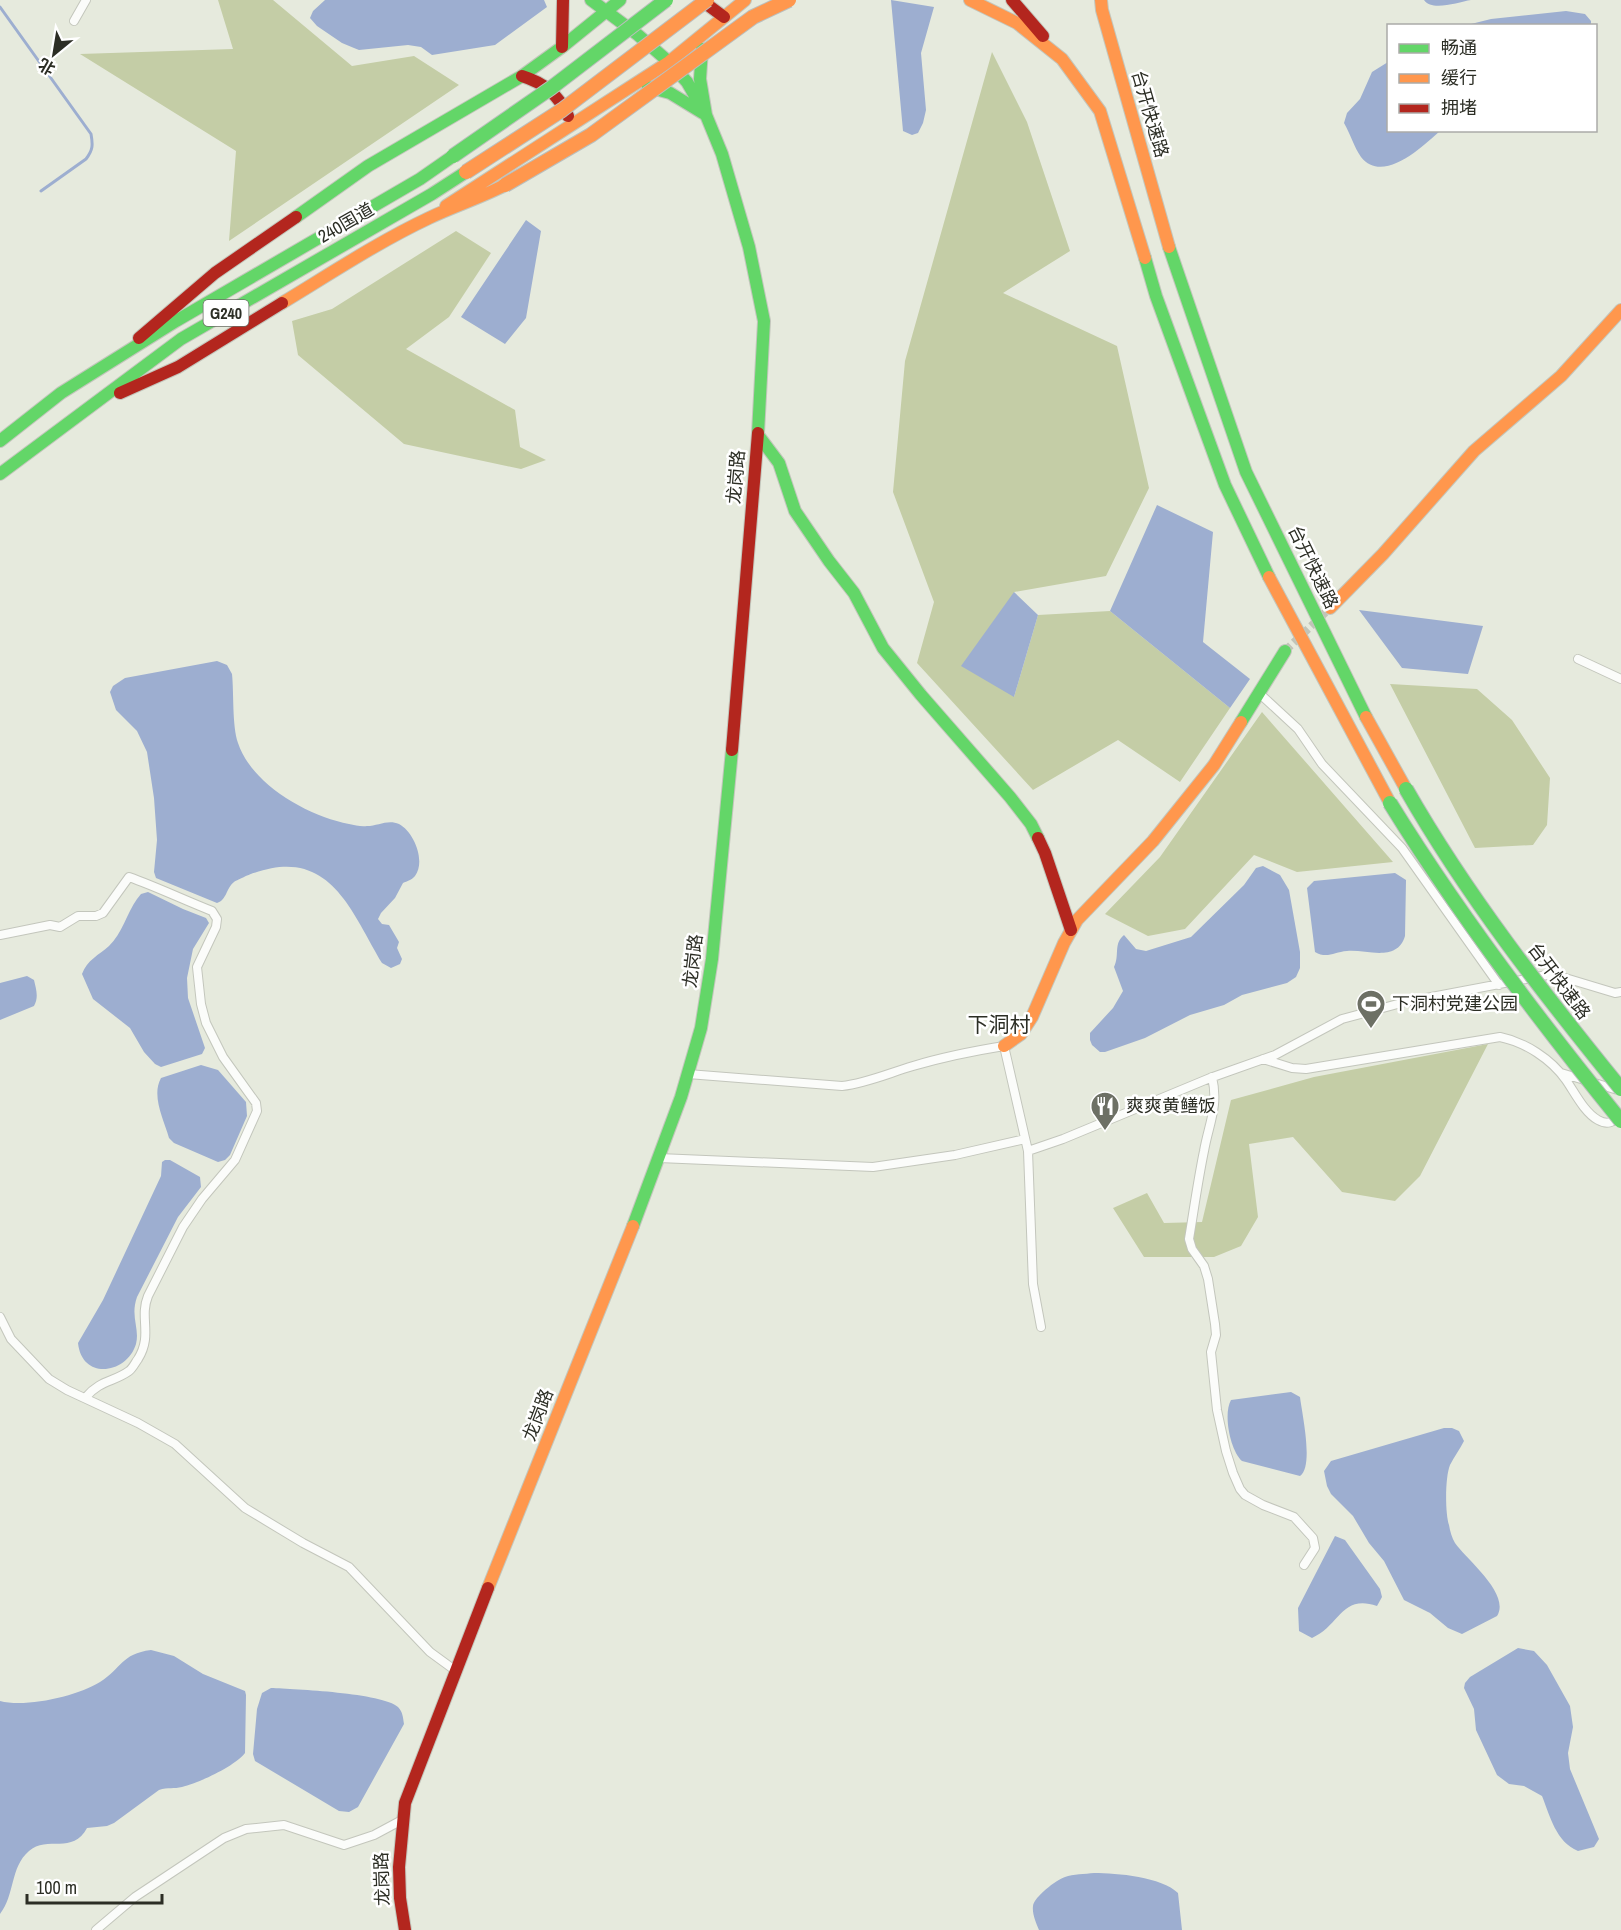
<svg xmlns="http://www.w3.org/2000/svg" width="1621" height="1930" font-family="'Archivo Narrow','Noto Sans SC',sans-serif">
  <rect width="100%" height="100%" fill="#e6eadd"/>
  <path fill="#c4cda6" d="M218,0h55l79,66 62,-10 45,29 -230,156 7,-90 -156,-97 153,-5z
    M992,52l35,70 43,129 -67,42 114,53 32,142 -43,88 -92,16v105l24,-82 72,-4 120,97 -50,74 -62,-42 -85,50 -116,-127 17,-61 -41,-110 12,-131z
    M456,231l35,22 -42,64 -43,32 109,61 5,37 26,13 -25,9 -117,-25 -106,-89 -6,-34 40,-12z
    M1390,684l87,5 35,31 38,58 -3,47 -14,20 -58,3z
    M1262,712l131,150 -96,10 -43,-17 -69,74 -37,7 -43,-22 55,-57z
    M1488,1044l-68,132 -25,25 -53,-9 -49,-55 -44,7 9,73 -17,29 -27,11h-70l-31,-49 34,-15 17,30 38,-1 29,-122 83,-23z"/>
  <path fill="#9daed0" d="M325,0h219l3,7 -52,38 -63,10 -11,-8 -13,-2 -49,5 -5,-2 -12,-5 -25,-17 -7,-8 3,-7z
    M891,0l43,7 -13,46 5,57 -3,13 -5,10 -6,2 -9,-4z
    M1424,0h47c-13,2 -39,12 -47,0z
    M1566,11l19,3 6,7v4h-124l24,-6z
    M1388,62v68l52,1c-17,15 -57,54 -79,26 -7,-10 -11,-24 -17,-34l3,-10 13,-14 12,-27z
    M526,220l15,11 -15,87 -21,26 -44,-27z
    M1157,505l56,27 -10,110 47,37 -20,29 -120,-97z
    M1014,592l24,23 -24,82 -53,-31z
    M1359,610l124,16 -15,48 -66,-6z
    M217,661l10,4 5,9c2,20 0,51 6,69 14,42 70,73 111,81 6,1 12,3 18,2 11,0 21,-7 32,-2 15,8 27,37 16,52 -3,4 -8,5 -12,7l-8,15 -14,15 -3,6 4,5 7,1 10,17 -2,6 5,11 -2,5 -9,4 -9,-5c-31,-52 -52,-117 -128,-90 -2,0 -19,8 -20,9 -8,6 -7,18 -17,21l-61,-25 -2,-6 3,-32 -3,-42 -7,-46 -10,-21 -21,-21 -6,-18 3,-6 12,-8z
    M1263,866l17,9 9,15 11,62v16l-4,9 -9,6 -45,12 -18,10 -34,10 -45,23 -40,14h-5l-8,-7 -2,-5v-7l23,-25 10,-17 -9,-24c6,-12 -1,-23 10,-32l12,14 10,2 45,-14 53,-52 12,-17z
    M1395,873l11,7 -1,56c-8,27 -39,13 -58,15 -13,1 -20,8 -32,1l-8,-64 7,-7z
    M148,892l35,17 23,9 3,5 -16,26 -6,29 1,20 17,50 -3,6 -41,13 -6,-3 -11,-12 -14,-24 -37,-29 -11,-25c5,-14 17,-19 27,-28 13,-12 18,-33 28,-47l4,-5z
    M27,976l7,4c2,9 5,17 0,26l-34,14v-37z
    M201,1065l17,5 28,32 1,14 -17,39 -5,5 -7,2 -44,-19 -5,-5c-5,-18 -18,-42 -8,-60z
    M165,1160h5l30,17 1,10 -23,30 -41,80c-7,20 3,31 -1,47 -9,30 -54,37 -58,-1l25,-43 58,-124 1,-14z
    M1291,1392l9,5c2,17 14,69 0,79l-58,-15c-12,-11 -19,-47 -11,-61z
    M1444,1428h8l7,3 5,10c-4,8 -10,16 -14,24 -5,12 -5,48 -1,60 1,6 3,13 6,18 11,16 56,51 42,73l-35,18 -14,-6 -18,-15 -26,-13 -20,-39 -15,-18 -16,-27 -22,-22 -4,-8 -3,-15 7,-10z
    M1335,1536l10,4 35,49 2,8 -5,9c-36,-12 -37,20 -65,32l-13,-7 -1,-23z
    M1518,1648l16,3 13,14 23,41 3,21 -5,26 2,16 29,70 -5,8 -16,4c-22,-9 -28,-35 -36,-55l-18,-10 -15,-2 -12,-9 -21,-45 -2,-21 -10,-21 1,-5 5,-6z
    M151,1650l23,6 29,18 42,17 1,4 -1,58c-10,13 -46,30 -63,34 -8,2 -14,0 -23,3l-45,33 -7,3 -20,2c-14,27 -40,7 -58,23 -19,16 -14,44 -29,63v-213c26,7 78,-5 100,-19 22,-14 21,-28 51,-32z
    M271,1688c23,1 112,5 127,19 5,5 5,11 6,17l-46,83 -9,5 -10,-1 -84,-50 -2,-7 4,-45 5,-16z
    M1094,1873c23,0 68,4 84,20l4,37h-143c-3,-7 -7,-16 -6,-24 1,-9 23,-26 32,-29 8,-3 20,-3 29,-4z"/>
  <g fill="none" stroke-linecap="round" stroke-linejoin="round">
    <path stroke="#9daed0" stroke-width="3" d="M0,7l91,127c2,11 2,16 -5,25l-45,32"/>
    <path stroke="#c1c4b8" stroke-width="8" stroke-dasharray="8 4" stroke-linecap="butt" d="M1285,651l45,-43"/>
    <g stroke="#c3c6bc" stroke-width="10">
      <path id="street" d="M74,21l12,-21
        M1578,659l43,20
        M1259,693l39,36 24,35 80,84 97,137
        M0,935l50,-10 10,2 18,-11h18l7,-3 26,-36c28,10 55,23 83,34l5,8 -1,8 -19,40 4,37 5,19 17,34 33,46 1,8 -22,49 -33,39 -19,28 -35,69c-9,22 5,39 -10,63 -3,4 -5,9 -9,12 -15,11 -29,9 -43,26
        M1263,1059l29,9 14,1 194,-32c25,5 51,22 66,43 9,13 18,32 32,40 9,5 14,3 21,-4
        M1561,1073l60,18
        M688,1074l154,12c25,-3 47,-13 71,-20 30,-9 60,-15 91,-20l24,105 5,133 8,43
        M1212,1077c7,29 -3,46 -8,74 -6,29 -10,58 -15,88l3,10 12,17 4,13 7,45 1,11 -5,17 6,58 9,41 7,22 7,16 5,6 18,10 31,12 19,21 2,10 -11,17
        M1028,1151l35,-12 147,-61 65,-23 67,-36 63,-17 142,-27 15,2 53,16 6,-1
        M659,1158l214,9 82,-12 70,-16
        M0,1317l11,22 38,40 18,11 71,33 37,21 70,64 58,35 46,24 81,85 26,19
        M96,1930l39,-33 89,-59 22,-9 38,-4 60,20 30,-10 28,-15"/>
    </g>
    <g stroke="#c3c6bc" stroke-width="14">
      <path id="fast" d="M591,0l47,35 31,27 18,20 19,33 16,39 27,93 15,74 -6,112
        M648,87l22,6 36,22 -6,-36 2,-30
        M296,217l72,-51 154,-90 40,-29 58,-47
        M1169,247l77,225 120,245
        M1145,258l11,38 69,189 44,92
        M758,435l21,28 16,48 34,50 25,32 29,55 38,47 89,102 21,27 7,14
        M0,441l61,-48 115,-72 244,-142 33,-23
        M0,474l181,-135 251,-145 34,-22
        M1241,722l44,-71
        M633,1226l48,-129 20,-69 11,-69 20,-209"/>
    </g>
    <g stroke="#c3c6bc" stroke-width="14">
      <path id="slow" d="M970,0l47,23 45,36 38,52 45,147
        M1101,0l1,10 67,237
        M446,206l223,-144 76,-62
        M282,303c48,-29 96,-61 147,-85 25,-12 51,-20 76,-33
        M1269,577l121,226
        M1330,608l53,-54 91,-103 87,-75 60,-66
        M1366,717l40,72
        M1004,1046l17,-12 11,-17 32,-74 13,-23 76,-79 61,-76 27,-43
        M488,1588l145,-362"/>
    </g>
    <g stroke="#c3c6bc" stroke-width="14">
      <path id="jam" d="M701,0l23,17
        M1012,0l31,36
        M562,47l1,-47
        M522,76c22,7 36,18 46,40
        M139,338l76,-65 81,-56
        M120,393l58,-26 104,-64
        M732,750l26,-317
        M1038,838l7,15 26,77
        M405,1930l-5,-32 -1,-31 6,-64 83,-215"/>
    </g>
    <use href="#street" stroke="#fbfcfa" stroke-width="8"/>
    <use href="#fast" stroke="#63d668" stroke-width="12"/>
    <use href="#slow" stroke="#ff974d" stroke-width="12"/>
    <use href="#jam" stroke="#b3261e" stroke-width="12"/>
    <g stroke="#bbbfbd" stroke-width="16" stroke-linecap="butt">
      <path id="fast-bridge" d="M453,156l98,-68 115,-88
        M1406,789c61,107 138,205 215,300
        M1390,803c69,112 148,216 231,318"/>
    </g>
    <g stroke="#bbbfbd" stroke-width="16" stroke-linecap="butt">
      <path id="slow-bridge" d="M466,172l96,-62 145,-110
        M505,185l86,-50 162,-118 36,-17"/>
    </g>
    <use href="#fast-bridge" stroke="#63d668" stroke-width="14"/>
    <use href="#slow-bridge" stroke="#ff974d" stroke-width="14"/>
  </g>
  <defs>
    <g id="stadium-pin" transform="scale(1.5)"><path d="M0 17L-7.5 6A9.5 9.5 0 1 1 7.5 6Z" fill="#6d7065" stroke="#fff"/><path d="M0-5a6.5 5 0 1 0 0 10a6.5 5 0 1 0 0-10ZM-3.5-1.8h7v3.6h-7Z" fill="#fff"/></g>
    <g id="restaurant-pin" transform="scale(1.5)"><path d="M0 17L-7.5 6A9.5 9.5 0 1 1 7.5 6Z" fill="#6d7065" stroke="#fff"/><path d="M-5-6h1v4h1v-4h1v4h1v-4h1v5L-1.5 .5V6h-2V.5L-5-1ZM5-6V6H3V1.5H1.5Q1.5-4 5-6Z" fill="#fff"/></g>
  </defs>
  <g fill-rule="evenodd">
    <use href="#stadium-pin" x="1371" y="1004"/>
    <use href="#restaurant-pin" x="1105" y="1106"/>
  </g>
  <g text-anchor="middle" stroke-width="5" stroke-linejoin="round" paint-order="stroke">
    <rect fill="#fff" stroke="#6b6d66" stroke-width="1.5" x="203.5" y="300" width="45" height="26" rx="4.5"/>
    <g font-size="16" font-weight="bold" fill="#2c2e25">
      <text x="226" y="319">G240</text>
    </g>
    <g font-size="18" fill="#2c2e25" stroke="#fff">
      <text transform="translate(1150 114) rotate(74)" y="6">台开快速路</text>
      <text transform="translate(346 223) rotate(-30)" y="6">240国道</text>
      <text transform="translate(736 477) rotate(-85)" y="6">龙岗路</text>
      <text transform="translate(1313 567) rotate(64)" y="6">台开快速路</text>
      <text transform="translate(693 961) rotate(-83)" y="6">龙岗路</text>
      <text transform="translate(1559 981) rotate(53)" y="6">台开快速路</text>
      <text transform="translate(538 1415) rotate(-69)" y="6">龙岗路</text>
      <text transform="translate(382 1879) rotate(-92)" y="6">龙岗路</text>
    </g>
    <g font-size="18" fill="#2c2e25" stroke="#fff" text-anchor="start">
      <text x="1392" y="1010">下洞村党建公园</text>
      <text x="1126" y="1112">爽爽黄鳝饭</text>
    </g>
    <g font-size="21" fill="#2c2e25" stroke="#fff">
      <text x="999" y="1032">下洞村</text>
    </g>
  </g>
  <rect x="1387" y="24" width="210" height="108" fill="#ffffff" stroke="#ababa8" stroke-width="1.5"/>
  <rect x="1399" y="44" width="30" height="9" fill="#63d668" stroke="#ababa8" stroke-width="1.5"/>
  <text x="1441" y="54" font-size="18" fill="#2c2e25">畅通</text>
  <rect x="1399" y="74" width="30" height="9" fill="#ff974d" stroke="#ababa8" stroke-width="1.5"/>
  <text x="1441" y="84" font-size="18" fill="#2c2e25">缓行</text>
  <rect x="1399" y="104" width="30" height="9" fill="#b3261e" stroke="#ababa8" stroke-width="1.5"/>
  <text x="1441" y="114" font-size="18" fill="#2c2e25">拥堵</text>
  <g transform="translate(54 54) rotate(210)" stroke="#ffffff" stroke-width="4.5" paint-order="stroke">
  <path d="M0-4.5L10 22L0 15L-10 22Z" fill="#2c2e25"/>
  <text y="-9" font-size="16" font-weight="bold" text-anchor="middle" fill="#2c2e25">北</text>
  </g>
  <path d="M27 1894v9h135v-9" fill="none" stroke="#2c2e25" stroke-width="3"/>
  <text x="36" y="1894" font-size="18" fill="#2c2e25" stroke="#ffffff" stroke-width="4.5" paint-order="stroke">100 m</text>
</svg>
